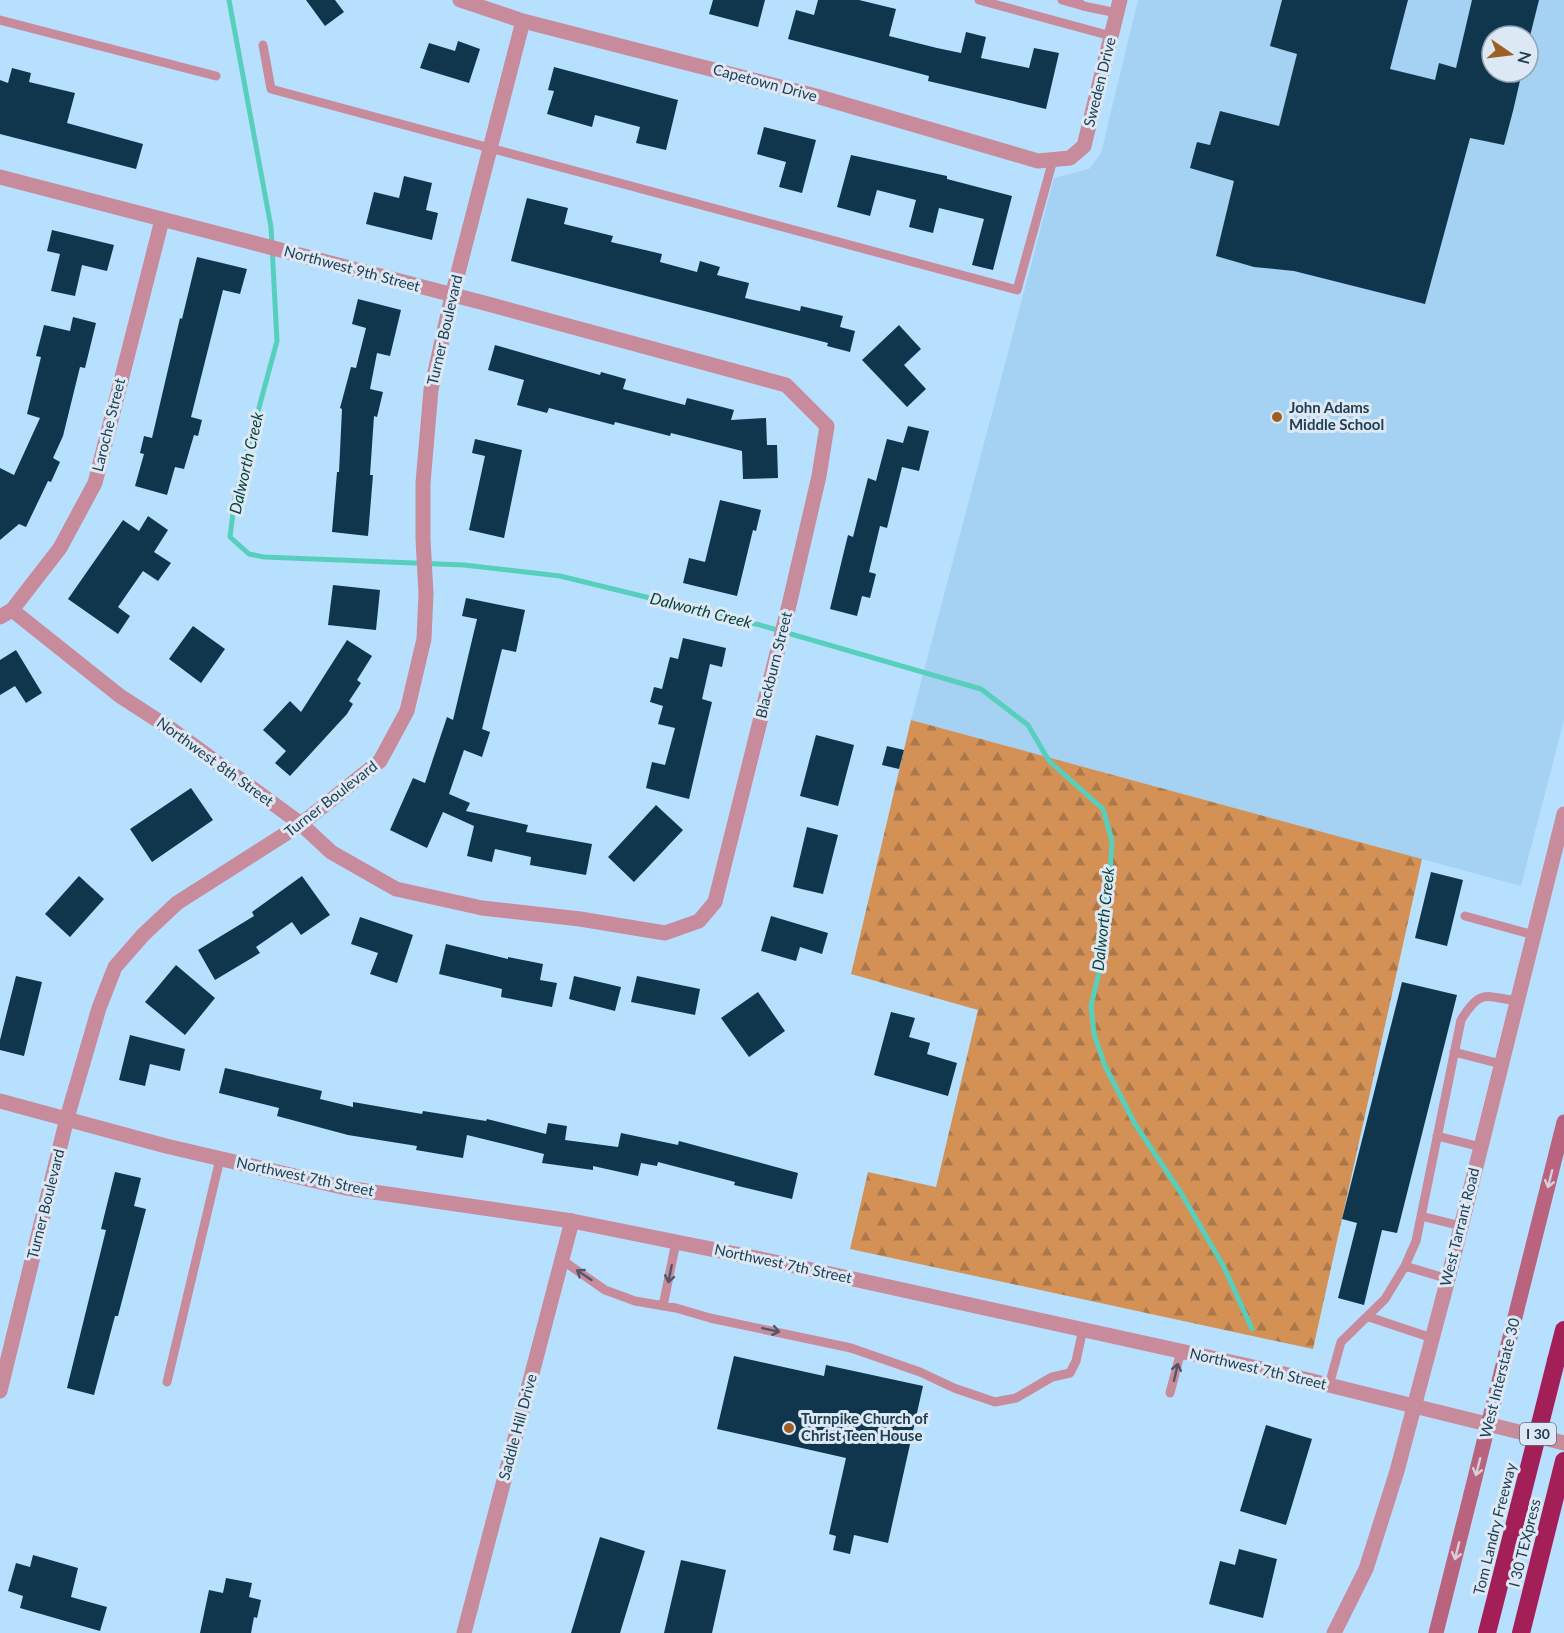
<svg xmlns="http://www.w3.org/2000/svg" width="1564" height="1633" font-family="Lato,sans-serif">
  <defs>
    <pattern id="forest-firs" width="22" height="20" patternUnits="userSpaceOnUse" patternTransform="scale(1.5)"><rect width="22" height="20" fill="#d49156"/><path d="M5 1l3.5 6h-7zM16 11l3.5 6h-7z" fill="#ac784a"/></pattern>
  </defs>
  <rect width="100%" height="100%" fill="#b7e0ff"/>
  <path fill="#a5d1f2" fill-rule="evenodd" d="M1138,0h426v720l-43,166 -610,-166 143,-542 35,-9 12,-16zM1492,36h36v36h-36z"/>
  <path fill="url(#forest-firs)" d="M911,720l511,139 -109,490 -463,-100 18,-77 68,15 42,-177 -127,-36z"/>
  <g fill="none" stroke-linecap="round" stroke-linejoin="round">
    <path stroke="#58cfbc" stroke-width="5" d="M229,0l42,227 6,114 -42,156 -5,40 19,17 15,3 200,8 96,11 200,49 221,64 47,36 21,36 54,48 9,32 -2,32 -12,68 2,27 -9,38 3,28 11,32 30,58 46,69 43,74 28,62"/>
  </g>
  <path fill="#10364e" d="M306,0h29l9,12 -19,14z
    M713,0h52l-7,27 -49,-13z
    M818,0h41l37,9 -7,27 48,12 24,5 5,-21 20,5 -5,21 48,10 5,-20 25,5 -13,56 -118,-28 1,-5 -141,-37 8,-29 18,5z
    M1282,0h126l-18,69 45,11 4,-17 17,5 16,-68h67l-9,36h-38v36h30l-9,39 -9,34 -34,-7 -45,166 -131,-33 -40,-4 -38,-11 18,-75 -44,-13 7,-26 13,3 10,-34 59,15 18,-72 -27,-8z
    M458,41l22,8 -11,34 -49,-15 9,-25 26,8z
    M554,67l124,33 -12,50 -30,-7 4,-16 -45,-12 -3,12 -45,-13 7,-23 -6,-1z
    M12,68l19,5 -2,9 46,11 -8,30 76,21 -7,25 -136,-35v-54l8,3z
    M764,127l52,13 -14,53 -23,-6 7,-25 -29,-8z
    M851,155l96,21v3l65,17 -19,74 -21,-5 12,-46 -45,-11 -6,25 -24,-6 7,-27 -39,-10 -7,26 -33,-9z
    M404,176l28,7 -6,27 12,3 -6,27 -66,-16 8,-32 25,6z
    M527,198l41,10 -4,16 49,12 -2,6 51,12 -2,8 37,10 3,-11 20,6 -3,8 32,8 -4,15 55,13 1,-5 42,10 -3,11 15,4 -5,21 -23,-6 1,-3 -317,-82z
    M52,230l62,15 -7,26 -25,-6 -7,31 -24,-5 9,-37 -13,-3z
    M197,257l50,12 -7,25 -17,-4 -32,127 11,3 -4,16 -4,-1 -10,34 -9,-2 -8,28 -32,-9 9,-32 -4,-1 4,-17 8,2 28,-120 2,1z
    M358,299l43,11 -11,46 -13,-3 -7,36 13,3 -6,25 -3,-1 -4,59h3l-5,61 -36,-4 5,-60h2l3,-63 -2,-1 11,-41 5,1 10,-40 -14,-4z
    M73,317l23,6 -11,45 -5,-1 -17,69 -10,22 7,4 -9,20 -3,-1 -22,46 -7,-3 -19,16v-72l14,7 26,-57 -13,-4 14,-57 -5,-1 8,-31 26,6z
    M899,325l22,24 -17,16 22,24 -19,18 -45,-47z
    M495,345l105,30 1,-3 25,7 -3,10 62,16 2,-7 47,12 -3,10 35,-2 1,27h10l1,33 -35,1 -1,-28 -71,-18 -1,3 -55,-14 -1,3 -65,-17 -2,5 -30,-8 7,-25 -36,-10z
    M908,426l21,5 -10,40 -17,-4 -15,61 -7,-2 -11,46 7,2 -6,24 -8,-2 -5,20 -27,-7 18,-74 5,2 15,-59 8,3 11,-42 16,4z
    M475,439l47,11 -18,88 -35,-8 16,-74 -13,-3z
    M720,500l41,10 -5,21 -3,-1 -16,66 -54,-13 6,-25 16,4z
    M148,516l20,14 -14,22 17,11 -13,18 -15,-10 -25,36 12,9 -12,18 -50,-35 55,-79 16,11z
    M333,585l47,5 -4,40 -48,-5z
    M466,598l59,12 -9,42 -14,-3 -20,80 8,3 -8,25 -18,-7 -15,44 21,9 -4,8 62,14 -2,7 66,12 -6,31 -56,-10 1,-8 -36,-8 -3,13 -25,-6 7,-30 -31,-14 -16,36 -37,-18 23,-52 12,5 22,-66 6,3 24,-101 -15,-3z
    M193,626l32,23 -24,34 -32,-24z
    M683,638l43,10 -4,19 -12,-3 -8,35 10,3 -23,97 -43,-11 6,-26 13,3 10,-37 -17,-4 5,-18 -13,-4 4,-15 8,2 8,-32 8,2z
    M347,640l25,16 -15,24 4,3 -12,18 4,3 -6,10 -57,62 -15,-13 11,-12 -23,-21 27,-29 11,11z
    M16,650l26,43 -16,10 -11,-17 -15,9v-35z
    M816,735l38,10 -16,61 -38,-10z
    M887,746l17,4 -5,19 -17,-4z
    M191,788l22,32 -61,42 -22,-33z
    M656,805l27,25 -49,52 -26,-25z
    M807,827l31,8 -15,59 -30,-7z
    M1431,872l32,8 -16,66 -32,-8z
    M79,876l25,23 -34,38 -25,-23z
    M302,876l28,39 -29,20 -9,-13 -36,25 4,6 -45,27 -17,-30 56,-34 -2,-4z
    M771,916l57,17 -6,21 -22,-7 -4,14 -35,-10z
    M360,917l53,18 -16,48 -27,-9 8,-21 -27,-9z
    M446,944l62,15v-2l35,7 -3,16 17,3 -5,24 -51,-10 1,-8 -63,-15z
    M176,965l39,33 -30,37 -40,-33z
    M16,976l26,6 -18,74 -24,-6v-10z
    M574,976l47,11 -6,24 -46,-12z
    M637,976l63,13 -5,26 -64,-13z
    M1402,982l55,13 -60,238 -15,-3 -18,75 -26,-7 19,-75 -15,-4z
    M758,992l27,39 -36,26 -28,-39z
    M891,1012l24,6 -6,19 21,6 -3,11 30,9 -9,33 -74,-21z
    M130,1035l55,14 -5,22 -30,-7 -5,22 -26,-6z
    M225,1068l97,23 -2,8 33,8v-5l69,12 1,-3 63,10 1,-2 59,15 2,-11 19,3 -2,14 53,7 3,-14 57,12 1,-4 119,32 -6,26 -58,-14 1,-3 -77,-20 -1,4 -16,-3 -3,13 -45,-10v4l-51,-7 2,-9 -77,-19 -4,23 -47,-8 1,-4 -69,-11 -71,-19 2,-8 -60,-15z
    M115,1172l26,6 -7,28 12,3 -28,107h-3l-21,79 -27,-7 39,-158 -5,-1z
    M734,1356l90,20 2,-11 97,21 -35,157 -34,-8 -4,19 -17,-4 3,-14 -7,-2 17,-76 -129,-29z
    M1266,1425l46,14 -26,86 -46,-14z
    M600,1537l45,14 -25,82h-49z
    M1239,1549l38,10 -14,59 -54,-14 11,-43 15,4z
    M33,1555l45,13 -7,29 36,10 -7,24 -80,-23 3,-12 -15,-5 8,-28 14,4z
    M681,1560l45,10 -14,63h-48z
    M226,1578l26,5 -3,14 12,3 -4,18 -3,-1 -3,16h-51l9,-43 14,3z"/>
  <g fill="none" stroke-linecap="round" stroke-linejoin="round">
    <path stroke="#c88b9c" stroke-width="9" d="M979,0l132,36
      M1062,0l18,5
      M1076,0l7,6 34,7
      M0,20l216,56
      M263,45l8,44 746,201 36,-130
      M1465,916l69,19
      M1454,1052l47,12
      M1437,1136l44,11
      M1421,1216l40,10
      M562,1260l43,30 30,11 41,7 34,10 141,30 69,24 34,16 41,14 21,-4 36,-21 18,-4 6,-12 7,-32
      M1405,1266l43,13
      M663,1306l13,-64
      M1369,1317l63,21
      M167,1382l53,-223
      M1329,1385l12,-43 44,-43 20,-33 11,-25 45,-221c19,-31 23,-24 56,-19
      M1170,1393l11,-42"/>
    <path stroke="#c88b9c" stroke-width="15" d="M460,0l63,21 293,75 222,65 32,-3 14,-12 36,-146
      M0,177l488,127 298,81 41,41 -8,50 -29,125 -75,301 -16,19 -34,12 -85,-14 -98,-11 -86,-19 -65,-37 -30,-28 -130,-95 -51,-33 -108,-86
      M0,617l12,-7 48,-62 35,-65 67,-263
      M0,1391l67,-273 32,-110 16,-41 28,-32 34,-32 124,-79 79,-63 27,-50 17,-72 2,-45 -3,-55v-56l8,-93 21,-94 71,-275
      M464,1633l108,-412"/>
    <path stroke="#c88b9c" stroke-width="15" d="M0,1101l166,45 180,42 226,33 213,43 495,109 284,70
      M1334,1633l32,-64 31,-98 51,-192 116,-465"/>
    <path stroke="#ba637f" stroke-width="15" d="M1507,1349l57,-227
      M1436,1633l35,-139"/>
    <path stroke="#a31f57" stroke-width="18" d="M1556,1361l8,-31
      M1487,1633l32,-126
      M1521,1633l43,-172"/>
    <path stroke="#ba637f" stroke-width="15" d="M1471,1494l36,-145"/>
    <path stroke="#a31f57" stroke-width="18" d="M1519,1507l37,-146"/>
  </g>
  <defs><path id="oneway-shaft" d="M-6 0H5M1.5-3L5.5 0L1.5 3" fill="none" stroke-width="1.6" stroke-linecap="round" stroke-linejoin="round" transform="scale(1.5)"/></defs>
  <g stroke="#d5cedd">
    <use href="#oneway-shaft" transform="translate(1550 1179) rotate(104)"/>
    <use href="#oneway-shaft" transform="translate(1478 1467) rotate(104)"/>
    <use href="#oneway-shaft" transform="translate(1457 1551) rotate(104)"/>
  </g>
  <g stroke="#535569">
    <use href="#oneway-shaft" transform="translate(670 1274) rotate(101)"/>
    <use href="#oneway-shaft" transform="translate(584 1275) rotate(-146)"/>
    <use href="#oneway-shaft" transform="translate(771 1330) rotate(12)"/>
    <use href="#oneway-shaft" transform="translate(1176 1372) rotate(-77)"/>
  </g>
  <g fill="#9d5f24" stroke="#dce9f4" stroke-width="2">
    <circle cx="1277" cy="417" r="6"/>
    <circle cx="789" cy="1428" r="6"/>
  </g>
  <g text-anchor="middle" stroke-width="6" stroke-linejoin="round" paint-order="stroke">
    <rect fill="#dce9f4" stroke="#597183" stroke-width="1.5" x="1520" y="1423" width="36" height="22" rx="4.5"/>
    <g font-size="14" font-weight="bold" fill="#213e53">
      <text x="1538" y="1439">I 30</text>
    </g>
    <g font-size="15" fill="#213e53" stroke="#dce9f4">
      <text transform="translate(1100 82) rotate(-76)" y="5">Sweden Drive</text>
      <text transform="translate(765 83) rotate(15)" y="5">Capetown Drive</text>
      <text transform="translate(352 269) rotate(15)" y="5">Northwest 9th Street</text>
      <text transform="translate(445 330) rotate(-77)" y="5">Turner Boulevard</text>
      <text transform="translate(109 425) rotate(-76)" y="5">Laroche Street</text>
      <text transform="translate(774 665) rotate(-76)" y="5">Blackburn Street</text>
      <text transform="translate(215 762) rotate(36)" y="5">Northwest 8th Street</text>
      <text transform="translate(331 799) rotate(-38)" y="5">Turner Boulevard</text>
      <text transform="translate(305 1177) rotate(12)" y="5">Northwest 7th Street</text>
      <text transform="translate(46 1204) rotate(-76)" y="5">Turner Boulevard</text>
      <text transform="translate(1460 1227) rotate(-76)" y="5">West Tarrant Road</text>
      <text transform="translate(783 1264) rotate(12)" y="5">Northwest 7th Street</text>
      <text transform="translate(1258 1369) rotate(13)" y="5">Northwest 7th Street</text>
      <text transform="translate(1500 1378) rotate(-76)" y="5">West Interstate 30</text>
      <text transform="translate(518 1427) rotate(-75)" y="5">Saddle Hill Drive</text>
      <text transform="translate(1495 1529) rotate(-76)" y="5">Tom Landry Freeway</text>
      <text transform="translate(1525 1543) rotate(-76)" y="5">I 30 TEXpress</text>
    </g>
    <g font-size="15" font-weight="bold" fill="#213e53" stroke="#dce9f4" text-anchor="start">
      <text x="1289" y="413">John Adams<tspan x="1289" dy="17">Middle School</tspan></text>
      <text x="801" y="1424">Turnpike Church of<tspan x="801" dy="17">Christ Teen House</tspan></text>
    </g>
    <g font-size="16" font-style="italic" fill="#0c423b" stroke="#dce9f4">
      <text transform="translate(246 463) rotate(-77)" y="6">Dalworth Creek</text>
      <text transform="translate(701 610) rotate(14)" y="6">Dalworth Creek</text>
      <text transform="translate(1103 919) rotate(-84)" y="6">Dalworth Creek</text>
    </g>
  </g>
  <g transform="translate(1510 54) rotate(104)"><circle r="28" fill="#dce9f4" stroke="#91a5b4" stroke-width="1.5"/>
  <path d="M0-4.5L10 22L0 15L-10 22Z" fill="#9d5f24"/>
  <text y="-9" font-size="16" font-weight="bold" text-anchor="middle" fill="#213e53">N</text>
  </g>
</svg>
